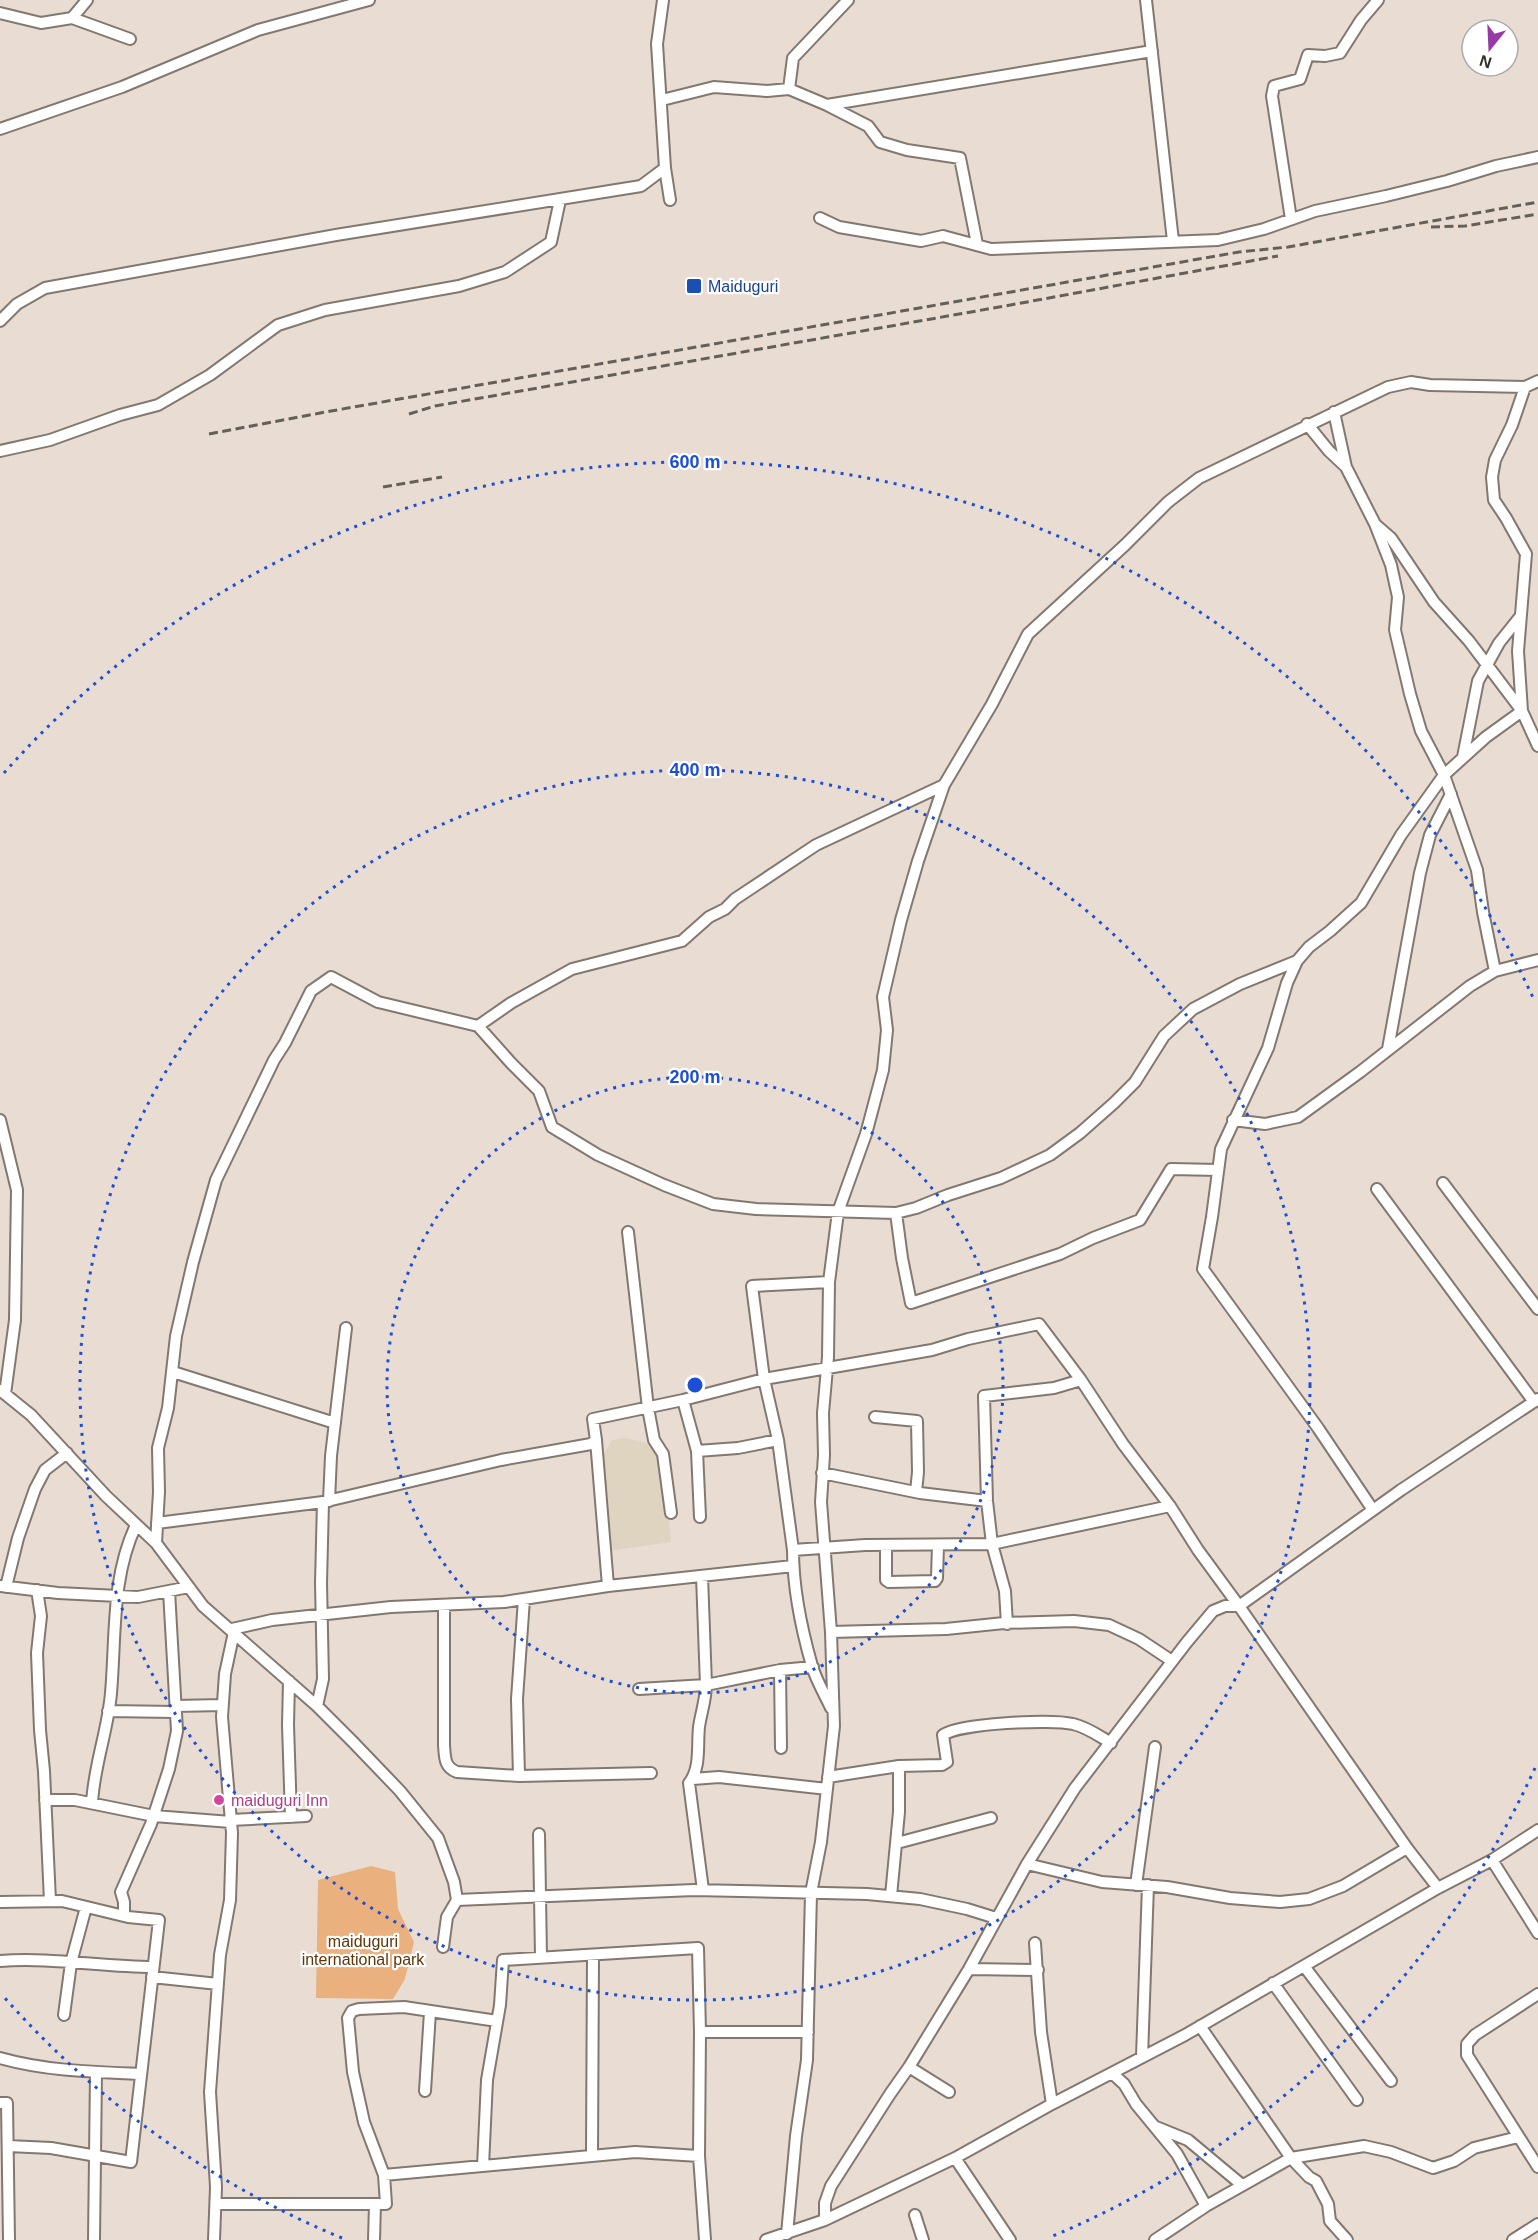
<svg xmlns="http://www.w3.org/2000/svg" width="1538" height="2240" font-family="Helvetica,sans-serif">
  <rect width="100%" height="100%" fill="#e9ddd3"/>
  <path fill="#ded4c0" d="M626,1438l32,8 9,46 4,50 -62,9 -7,-93 10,-18z"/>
  <path fill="#eab07d" d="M371,1866l24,6 3,37 16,33 -9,37 -12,20 -77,-1 2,-118z"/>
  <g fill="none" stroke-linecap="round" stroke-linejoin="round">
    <g stroke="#82786f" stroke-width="14">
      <path id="street" d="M663,0l-6,44 8,124 5,32
        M1146,0l27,241
        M0,13l41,10 31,-5 15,-18
        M72,18l58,21
        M789,89l4,-31 55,-58
        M662,100l52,-13 53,4 22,-2 38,16 41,21 12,16 27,8 53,8 17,86
        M827,105l325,-54
        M0,129l122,-42 136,-57 111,-30
        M820,218l19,9 82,14 22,-5 48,13 227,-9 46,-11 51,-18 71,-15 61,-15 49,-15 42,-9
        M1291,219l-19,-123 2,-10 26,-7 8,-24 17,1 15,-3 21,-33 17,-20
        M0,321l17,-17 28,-16 291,-53 305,-49 24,-18
        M1334,412l12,55 29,57 16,41 7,32 -3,33 15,64 11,37 23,44 33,95 6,42 12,59
        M1307,424l22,27 17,16
        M0,451l50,-11 70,-25 38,-10 52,-30 68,-50 47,-15 134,-24 46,-14 46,-30 9,-42
        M1376,525l15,13 43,64 35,39 53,70 16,35
        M1522,711l-4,-60 8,-97 -20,-36 -12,-18 -2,-23 3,-17 17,-35 13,-38
        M1463,757l15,-76 21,-38 20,-25
        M478,1026l33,-23 61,-34 110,-28 27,-24 16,-8 10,-10 81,-54 128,-60
        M1388,1049l32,-176 10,-38 21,-41
        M0,1120l17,70 -2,130 -10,74
        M1233,1120l32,4 33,-7 62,-45 110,-86 25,-15 43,-11
        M1443,1183l95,126
        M1377,1189l157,213
        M896,1213l6,45 9,45 149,-49 33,-16 47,-18 31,-51 47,1
        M628,1232l20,176 6,32 9,14 8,59
        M829,1282l-77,4 12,93 14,61 15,110c0,36 9,81 19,116 4,14 13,29 19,42
        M173,1372l162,51
        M0,1390l31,25 75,81 50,47 47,63 114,100 36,36 47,49 38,47 16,44 3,18 -10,17 -4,30
        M683,1400l81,-21 168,-29 36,-11 71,-15 42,56 42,64 47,62 28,44 41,56 168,242
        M875,1417l42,4 1,51 -2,20
        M596,1440l12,146
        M697,1451l3,66
        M822,1473l98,20 67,8
        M329,1501l2,-45 15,-128
        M1373,1510l-55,-82 -115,-159 9,-52 9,-68 47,-101 19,-65 10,-22 12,-14 21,-16 31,-28 40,-68 43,-60 42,-38 36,-26
        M157,1523l166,-21 178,-42 90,-16 5,-4 -3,-21 90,-19 14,51 41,-3 40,-8
        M156,1543l3,-51 -1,-44 10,-40 8,-72 17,-74 23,-82 58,-120 11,-17 26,-52 20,-14 47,25 100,24 33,37 28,28 13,36 46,28 66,30 49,19 43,5 140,4 20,-5 32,-13 53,-17 49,-23 30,-22 34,-30 21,-21 29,-46 29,-27 47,-25 57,-23
        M886,1545v35l3,2 46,-1 2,-3 1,-33
        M793,1550l72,-5 127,-1 178,-38
        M0,1586l58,7 80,4 51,-10
        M6,1587l12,-49 17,-49 10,-19 22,-17
        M37,1590l4,26 -4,37 3,77 4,41 6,130
        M444,1605v140c1,12 0,22 13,27l62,4 132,-3
        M1007,1624l-2,-33 -13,-47 -5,-43 -3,-105 70,-8 27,-8
        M232,1629l40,-9 119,-13 113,-5 104,-16 185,-20
        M831,1632l115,-3 58,-6 70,-2 35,4 30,14 33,22
        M780,1670l1,78
        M289,1681l-1,44 3,92
        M639,1689l67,-4 -4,-109
        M175,1706l48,-1
        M317,1706l6,-27 -2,-96 2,-81
        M108,1711l67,1
        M519,1776l-2,-77 7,-100
        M828,1777l71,-11 43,-1 5,-3 -4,-27c17,-12 109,-16 130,-11 14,3 26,12 38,19
        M693,1779l26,-2 108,12
        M45,1800h30l79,16 77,6
        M92,1803c2,-38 16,-73 19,-110 5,-57 0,-115 25,-168
        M231,1820l75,-4
        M539,1834l2,123
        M897,1843l94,-25
        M1492,1860l46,73
        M1027,1864l75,18 65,5 63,11 50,4 29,-3 34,-13 64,-38 31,40
        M1136,1885l19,-138
        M703,1890l-14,-107c12,-15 8,-37 10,-56 2,-14 7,-28 7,-42l74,-15 33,-3
        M891,1896l8,-84v-46
        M457,1900l237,-10 173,4 53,5 47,10 29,9
        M0,1902l62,-1 66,16 31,3 -28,242 -80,-14 -43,-2
        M124,1916v-14l-3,-10 30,-68 18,-55 8,-38 -8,-140
        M1035,1943l6,89 11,72
        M0,1961c51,-4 102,6 153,6
        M1304,1966l87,115
        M969,1969l69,1
        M152,1977l66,7
        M1273,1983l84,117
        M1538,1994l-63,41 -8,9v11l71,112
        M64,2015l7,-52 15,-56
        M1200,2026l91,132 18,19 7,4 12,23 2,17 17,19
        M700,2032h108
        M1142,2057l6,-172
        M0,2058c46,13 94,14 141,16
        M909,2067l40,25
        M1113,2074l11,10 12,20 41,50 29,52 85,-48 73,-12 27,6 42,16 21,-7 20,-13 44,-11
        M425,2091l5,-79
        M0,2103h7l2,137
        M1156,2127l32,13 54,45
        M592,2155l1,-199
        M955,2158l55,82
        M483,2166l4,-86 13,-75 3,-45 195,-12 2,84 -1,124
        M384,2175l251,-23 64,4 6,84
        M216,2204h159
        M915,2215l8,25
        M825,2220v-17l6,-17 59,-92 19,-27 60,-98 58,-105 48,-76 112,-146 26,-31 12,-5h14l162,-116 137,-91
        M787,2234l9,-98 11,-76 4,-167 10,-51 13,-116 -3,-94 -10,-130 3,-47 -1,-42 5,-56 1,-75 9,-70 28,-78 17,-64 4,-40 -4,-33 18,-77 17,-59 26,-76 48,-81 36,-70 97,-89 43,-43 31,-24 189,-91 23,-5 19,3 95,2 13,-6
        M94,2240l2,-167
        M214,2240l2,-53 -6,-95 10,-137 10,-55 2,-67 -10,-116 3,-43 9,-42
        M374,2240l1,-36h11l-2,-29 -20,-53 -11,-50 -5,-54 4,-7 7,-2 45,-2 93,14
        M766,2240l59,-20 130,-62 97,-54 133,-69 253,-147 54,-28 46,-30
        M1155,2240l51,-34
        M1513,2240l25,-16"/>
    </g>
    <use href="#street" stroke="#fff" stroke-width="10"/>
    <path stroke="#655f59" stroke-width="3" stroke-dasharray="9 4.5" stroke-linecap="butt" d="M1431,227l34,-1 73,-12
      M409,414l26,-8 570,-100 273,-50
      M209,434l122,-23 908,-159 49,-5 250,-45
      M383,487l59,-10"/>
  </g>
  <g fill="none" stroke="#1d4ed8" stroke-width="3" stroke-dasharray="3 6">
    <circle cx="695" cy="1385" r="308"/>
    <circle cx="695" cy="1385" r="615"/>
    <path d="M1535 1768A923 923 0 0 1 1048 2238M342 2238A923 923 0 0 1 4 1997M4 773A923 923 0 0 1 1535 1002"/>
  </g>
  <rect fill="#1a4fb4" stroke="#fff" stroke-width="2" x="686" y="278" width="16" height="16" rx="3"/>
  <circle fill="#d1479c" stroke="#fff" stroke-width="2" cx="219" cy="1800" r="6"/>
  <g text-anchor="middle" stroke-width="4.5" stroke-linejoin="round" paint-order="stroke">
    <g font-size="16" fill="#164399" stroke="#fff" text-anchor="start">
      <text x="708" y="292">Maiduguri</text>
    </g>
    <g font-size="16" fill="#b23c85" stroke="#fff" text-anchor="start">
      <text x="231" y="1806">maiduguri Inn</text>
    </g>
    <g font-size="16" fill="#5e3609" stroke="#fff">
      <text x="363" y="1947">maiduguri<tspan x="363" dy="18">international park</tspan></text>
    </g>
  </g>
  <circle cx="695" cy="1385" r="9" fill="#1d4ed8" stroke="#fff" stroke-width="3"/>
  <g font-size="18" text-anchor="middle" font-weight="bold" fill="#1d4ed8" stroke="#fff" stroke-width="4.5" stroke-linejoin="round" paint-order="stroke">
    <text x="695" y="468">600 m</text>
    <text x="695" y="776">400 m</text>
    <text x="695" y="1083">200 m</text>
  </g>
  <g transform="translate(1490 48) rotate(198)"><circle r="28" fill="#ffffff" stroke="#adabaa" stroke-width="1.5"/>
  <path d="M0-4.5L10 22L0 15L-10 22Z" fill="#963ba6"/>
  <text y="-9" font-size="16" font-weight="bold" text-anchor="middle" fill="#322e2a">N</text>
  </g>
</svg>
